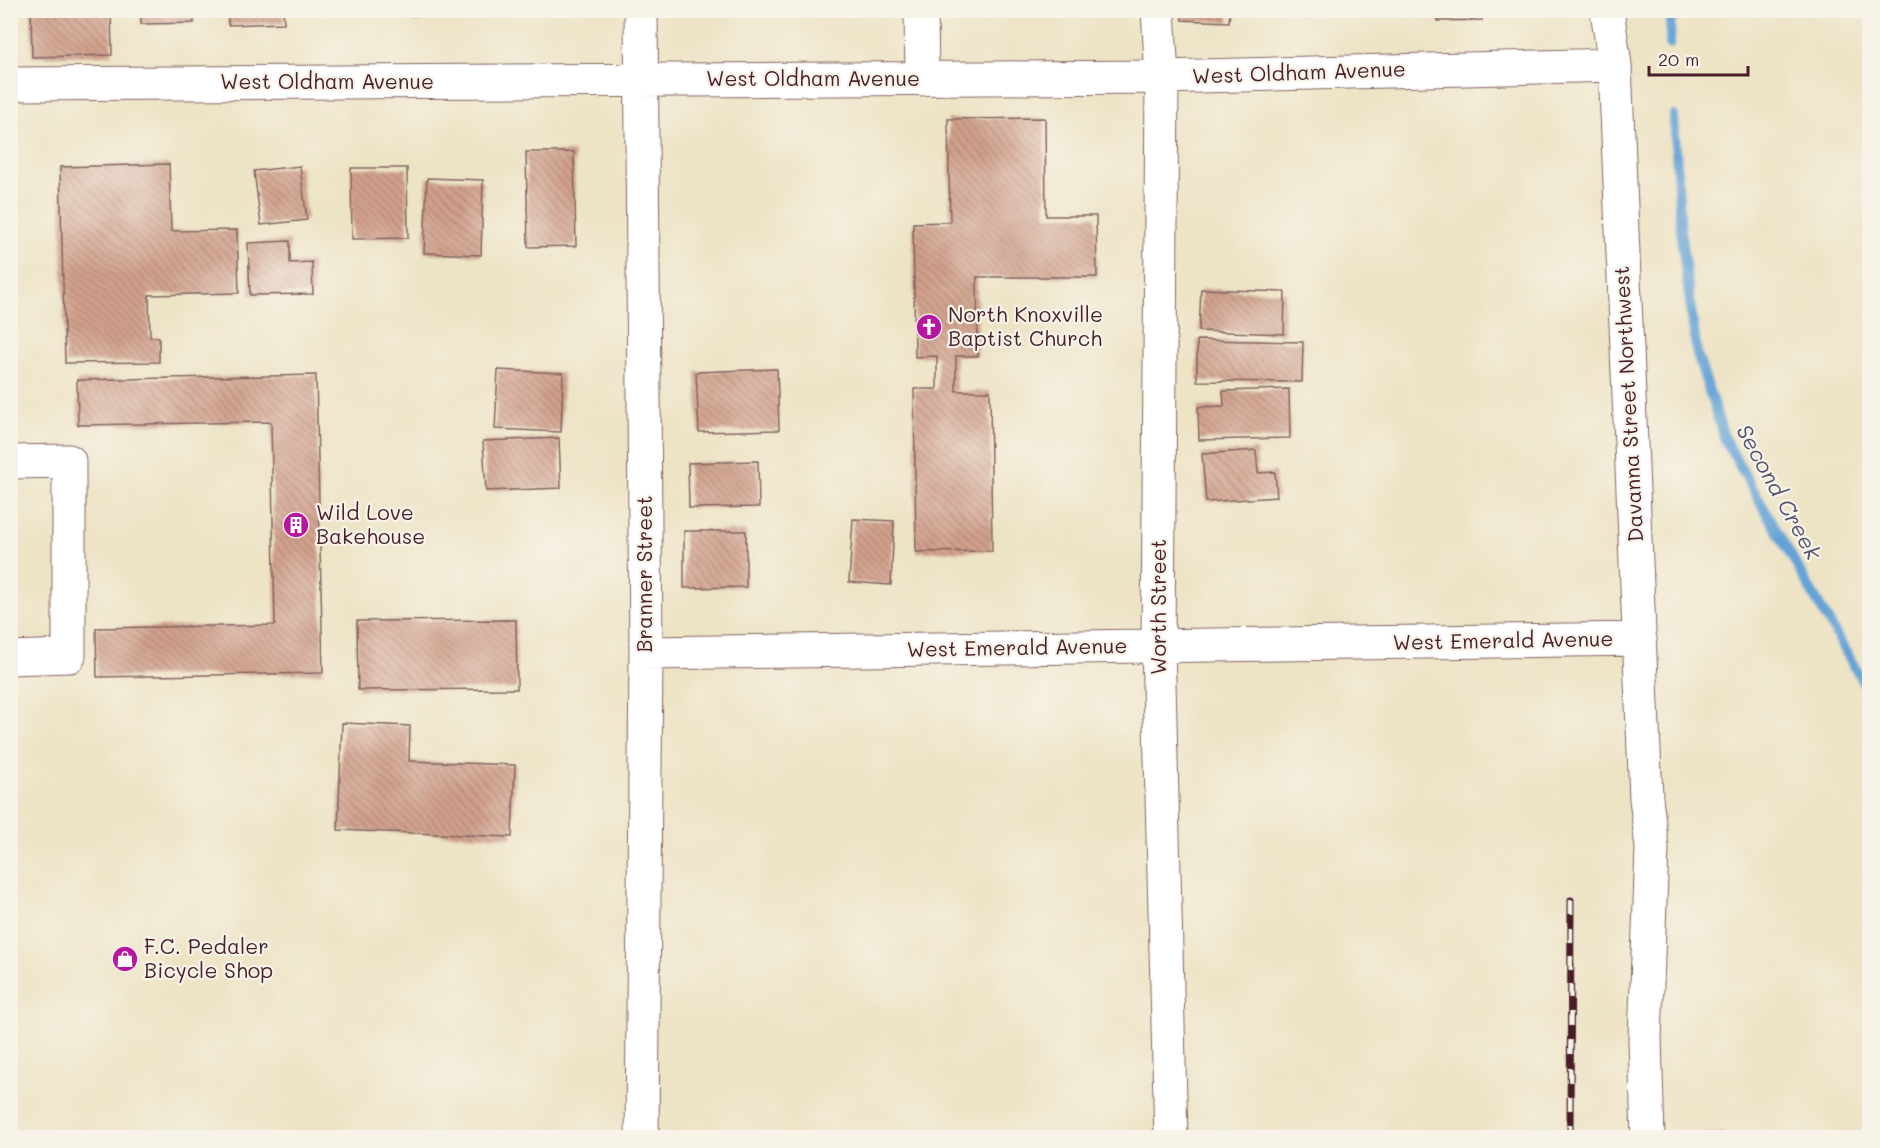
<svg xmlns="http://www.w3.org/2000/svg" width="1880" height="1148" font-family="Mali,sans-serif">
  <defs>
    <pattern id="building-back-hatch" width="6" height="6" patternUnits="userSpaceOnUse" patternTransform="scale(1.5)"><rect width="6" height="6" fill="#d2a18d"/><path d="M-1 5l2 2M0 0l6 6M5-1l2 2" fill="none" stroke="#ac8373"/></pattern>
  </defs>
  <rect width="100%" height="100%" fill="#f7f3e8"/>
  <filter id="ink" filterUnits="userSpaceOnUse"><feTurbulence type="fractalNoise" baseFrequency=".0167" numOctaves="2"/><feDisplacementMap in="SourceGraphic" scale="12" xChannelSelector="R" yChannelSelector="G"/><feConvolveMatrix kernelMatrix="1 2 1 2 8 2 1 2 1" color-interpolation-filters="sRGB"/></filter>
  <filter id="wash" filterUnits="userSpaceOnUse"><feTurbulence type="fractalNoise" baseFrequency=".008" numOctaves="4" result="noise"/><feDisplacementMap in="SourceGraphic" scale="24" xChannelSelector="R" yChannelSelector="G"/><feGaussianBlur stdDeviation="1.35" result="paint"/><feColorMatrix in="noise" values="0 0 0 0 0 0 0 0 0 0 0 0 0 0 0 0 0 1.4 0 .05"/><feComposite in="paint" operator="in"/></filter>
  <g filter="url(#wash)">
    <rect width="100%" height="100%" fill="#ede3c5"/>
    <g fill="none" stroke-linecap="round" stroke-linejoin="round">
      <path stroke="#64a3d6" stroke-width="10" d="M1670,44l1,-34
        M1674,116l7,120 16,118 28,86 145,254"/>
    </g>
    <g id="blocks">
      <path fill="url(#building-back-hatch)" d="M31,10h80l1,45 -80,2z
        M141,10h53v13l-53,1z
        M228,10h55l1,13 -56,2z
        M298,10h46v3h-46z
        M374,10h51v6h-51z
        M1182,10h48l-1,12 -47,-2z
        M1437,10h45v10l-44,1z
        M1045,118l1,98h50l1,61h-120l1,79h-22v35h34l2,160 -76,1 -2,-163h23v-33l-22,1 -2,-134 37,-1 -2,-103z
        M526,152h48l2,94 -48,1z
        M169,164l2,67 66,-1 2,63 -90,2 1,42h9v25l-94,1 -5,-196z
        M300,166l7,54 -46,5 -7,-54z
        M351,168h56l1,70 -56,1z
        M427,178l56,2 -2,75 -57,-2z
        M290,241v22l22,-1 1,32 -63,1 -2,-52z
        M1201,289l84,3 -1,42 -85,-3z
        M1197,340l106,2 -1,40 -105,-1z
        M777,369l2,61 -80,2 -3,-60z
        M498,370l65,3 -2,59 -66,-3z
        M316,375l7,298 -226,4 -1,-49 179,-3 -4,-203 -193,3 -1,-45z
        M1289,389l1,49 -91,2 -1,-33 26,-1 -1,-15z
        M559,438l2,50 -75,3 -3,-50z
        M1256,450l2,23 17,-1 2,25 -71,5 -4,-48z
        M758,461l1,46 -70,1 -1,-45z
        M853,519l41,2 -3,64 -42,-3z
        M684,531h62v56l-62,1z
        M516,620l1,69 -159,1 -1,-69z
        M342,723l68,3 -1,35 106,4 -3,72 -174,-7z
        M1705,1134l60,1v3h-60z"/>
    </g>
  </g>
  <g filter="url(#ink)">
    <use href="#blocks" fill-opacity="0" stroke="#836461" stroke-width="1.5"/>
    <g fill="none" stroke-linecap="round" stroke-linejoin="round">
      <g stroke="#836461" stroke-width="35">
        <path id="minor" d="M641,10l5,643 -4,485
          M921,10l1,69
          M1158,10l4,67 -4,569 13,492
          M1607,10l8,55 31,733 6,50 -7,191 3,99
          M10,84l1152,-7 453,-12
          M10,462l59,-1v195l-59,2
          M646,653l994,-14"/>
      </g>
      <use href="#minor" stroke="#fff" stroke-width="33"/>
      <g stroke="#4a1f2b" stroke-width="7">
        <path id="rail" d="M1570,1138l1,-238"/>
      </g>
      <use href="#rail" stroke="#f7f3e8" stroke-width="4.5" stroke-dasharray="14" stroke-linecap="butt"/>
    </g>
  </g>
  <defs>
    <g id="church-disc" transform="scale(1.35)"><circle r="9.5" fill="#b5179e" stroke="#f7f3e8"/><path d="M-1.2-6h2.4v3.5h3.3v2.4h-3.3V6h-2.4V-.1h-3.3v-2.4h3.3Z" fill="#fff"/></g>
    <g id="building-disc" transform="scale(1.35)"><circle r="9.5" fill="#b5179e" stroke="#f7f3e8"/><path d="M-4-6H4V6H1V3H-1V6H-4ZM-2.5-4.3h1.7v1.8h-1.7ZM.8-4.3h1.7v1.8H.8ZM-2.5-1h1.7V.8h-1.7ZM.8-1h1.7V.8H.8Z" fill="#fff"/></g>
    <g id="shop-disc" transform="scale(1.35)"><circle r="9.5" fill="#b5179e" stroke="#f7f3e8"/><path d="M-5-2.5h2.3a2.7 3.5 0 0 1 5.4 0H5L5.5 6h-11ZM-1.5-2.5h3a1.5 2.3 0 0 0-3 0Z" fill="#fff"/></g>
  </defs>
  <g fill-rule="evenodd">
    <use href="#church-disc" x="929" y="327"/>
    <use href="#building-disc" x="296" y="525"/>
    <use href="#shop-disc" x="125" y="959"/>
  </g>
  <g text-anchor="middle" stroke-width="4.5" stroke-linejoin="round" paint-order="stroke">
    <g font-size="21" fill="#4a1f2b" stroke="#f7f3e8">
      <text transform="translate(1299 73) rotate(-2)" y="7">West Oldham Avenue</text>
      <text x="813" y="86">West Oldham Avenue</text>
      <text x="327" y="89">West Oldham Avenue</text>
      <text transform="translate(1629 404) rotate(-93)" y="7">Davanna Street Northwest</text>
      <text transform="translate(645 574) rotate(-90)" y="7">Branner Street</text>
      <text transform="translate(1159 607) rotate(-90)" y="7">Worth Street</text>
      <text transform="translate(1503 641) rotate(-1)" y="7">West Emerald Avenue</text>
      <text transform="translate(1017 648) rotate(-1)" y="7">West Emerald Avenue</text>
    </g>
    <g font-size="21" fill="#4a1f2b" stroke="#f7f3e8" text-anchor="start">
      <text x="948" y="322">North Knoxville<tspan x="948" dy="24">Baptist Church</tspan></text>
      <text x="316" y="520">Wild Love<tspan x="316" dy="24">Bakehouse</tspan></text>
      <text x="144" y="954">F.C. Pedaler<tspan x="144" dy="24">Bicycle Shop</tspan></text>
    </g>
    <g font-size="22" font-style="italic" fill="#54546f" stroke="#f7f3e8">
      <text transform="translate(1779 492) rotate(61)" y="8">Second Creek</text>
    </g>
  </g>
  <rect width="1880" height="1148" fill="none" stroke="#f7f3e8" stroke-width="36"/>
  <path d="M1649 66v9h99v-9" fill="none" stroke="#4a1f2b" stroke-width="3"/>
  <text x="1658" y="66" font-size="18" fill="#4a1f2b" stroke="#f7f3e8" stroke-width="4.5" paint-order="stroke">20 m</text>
</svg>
